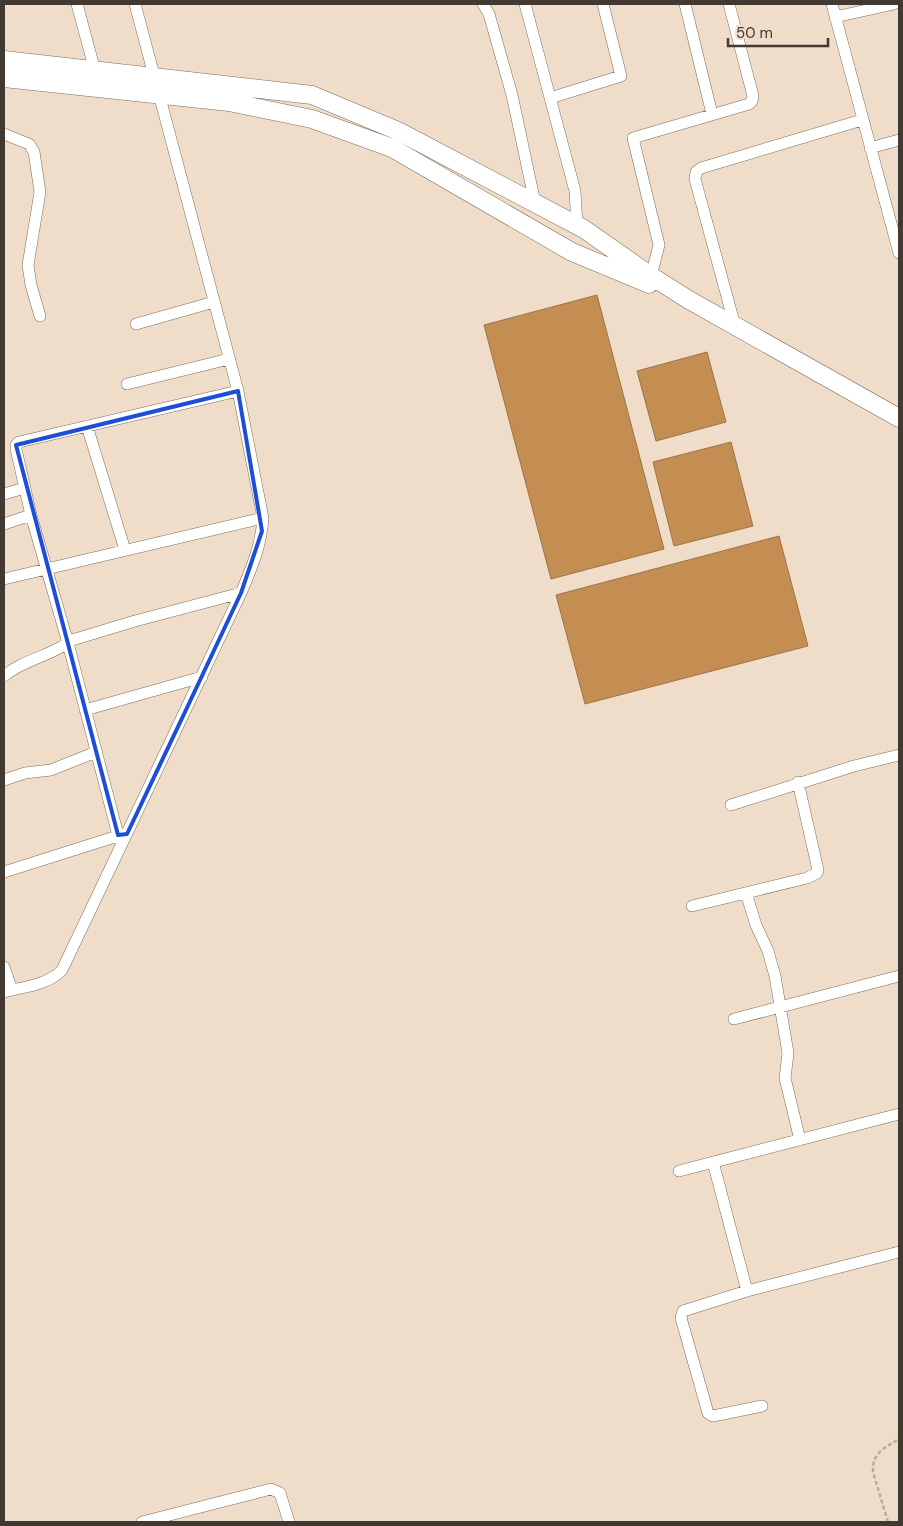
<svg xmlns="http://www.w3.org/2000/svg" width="903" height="1526" font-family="'DM Sans',sans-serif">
  <rect width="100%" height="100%" fill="#f0ddc9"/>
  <path fill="#c48d51" stroke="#9d7448" d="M597,295l67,254 -113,30 -67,-254z
    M707,352l19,70 -70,19 -19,-70z
    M731,442l22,84 -79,20 -21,-84z
    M779,536l29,110 -223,58 -29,-109z"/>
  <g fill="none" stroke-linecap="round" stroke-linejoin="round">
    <g stroke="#7d6c5b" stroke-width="12">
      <path id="street" d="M77,4l18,67
        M483,4l6,10 23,81 23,108
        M525,4l50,187 2,35
        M685,4l27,110
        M832,4l67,249
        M835,17l59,-13
        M550,98l71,-22 -18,-72
        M4,134l25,10 5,8 6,40 -12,73 3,20 9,31
        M870,148l29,-8
        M651,276l8,-31 -26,-107 116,-34 3,-3 1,-5 -24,-92
        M136,324l78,-22
        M735,326l-40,-147 1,-7 5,-4 161,-48
        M127,384l102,-25
        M87,426l38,124
        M4,494l21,-6
        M31,515l37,128 50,192
        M4,524l27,-9 -15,-66v-4l3,-3 219,-51
        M4,579l259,-61
        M4,676c20,-17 48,-20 68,-36l63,-19 106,-28
        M85,710l117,-33
        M4,780l21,-7 26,-3 45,-18
        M731,805l123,-39 45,-11
        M4,872l120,-38
        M746,893l10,32 12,26 7,25 13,77 -3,25 15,62
        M692,906l115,-28 10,-5 1,-3 -20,-88
        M4,967l8,23
        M4,992c19,-5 44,-7 58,-22l179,-377c11,-26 20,-47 22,-75l-25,-127 -103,-387
        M734,1019l165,-43
        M713,1162l34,129
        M679,1171l220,-57
        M762,1406l-49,10 -5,-3 -27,-95 2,-7 64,-20 152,-39
        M142,1522l129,-33 9,4 9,29"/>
    </g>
    <g stroke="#7d6c5b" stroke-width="19">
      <path id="primary" d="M4,60l308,35 86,36 186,98 67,47 38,24 210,118
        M4,78l225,24 83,17 80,29 180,104 77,32"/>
    </g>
    <path stroke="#baab9a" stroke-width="2.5" stroke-dasharray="4 2.5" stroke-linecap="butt" d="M888,1522l-15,-50c-1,-20 12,-24 26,-33"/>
    <use href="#street" stroke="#fff" stroke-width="11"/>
    <use href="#primary" stroke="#fff" stroke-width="18"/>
  </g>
  <path fill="none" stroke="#1d4ed8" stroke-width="4" stroke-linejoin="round" d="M238,391l24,140 -21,62 -56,119 -58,122 -9,1 -102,-390z"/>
  <rect width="903" height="1526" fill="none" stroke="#423a32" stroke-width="10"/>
  <path d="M728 38v8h100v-8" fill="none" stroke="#423a32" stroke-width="2.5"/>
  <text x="736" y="38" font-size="15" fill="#423a32" stroke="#f0ddc9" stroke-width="4" paint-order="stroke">50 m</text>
</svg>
